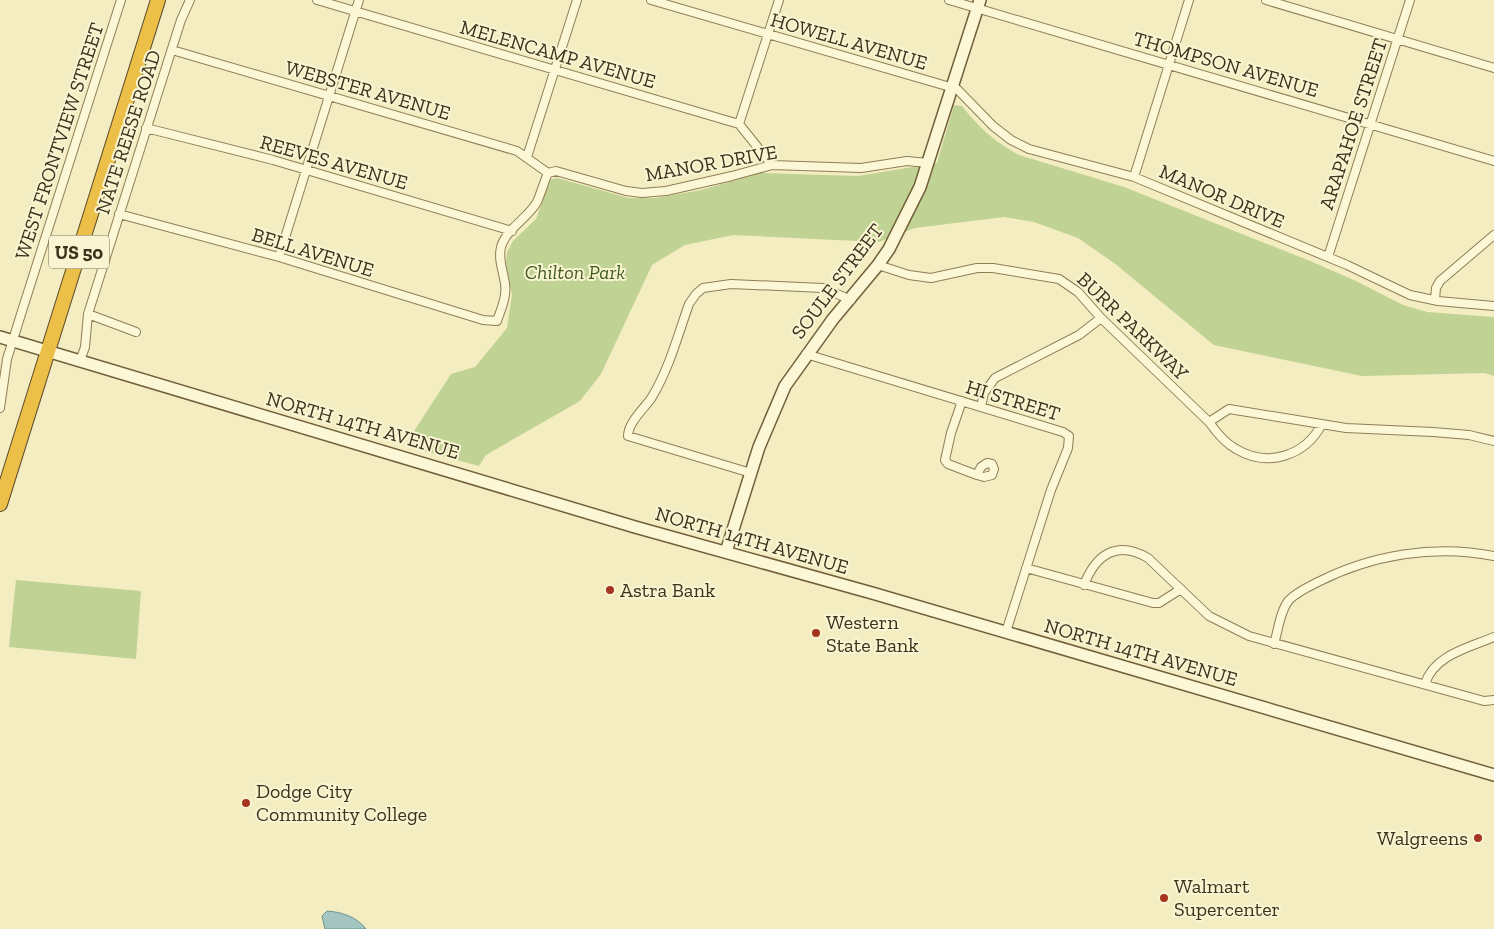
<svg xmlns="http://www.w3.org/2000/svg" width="1494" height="929" font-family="'Zilla Slab',serif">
  <rect width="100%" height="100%" fill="#f3edc1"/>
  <path fill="#c0d294" d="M954,105l8,1c16,21 34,37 57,49l105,32 186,74 46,20 47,24 24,7 67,5v59l-9,-3 -123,3 -148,-31 -100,-82 -36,-25 -44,-16 -30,-5 -89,11 -36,14 -146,-7 -48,10 -33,20 -51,109 -21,27 -94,54 -7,11 -66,-18 -6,-6 44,-68 24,-7 32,-39 5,-33 -6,-31 1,-12 6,-11 23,-22 14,-39 7,-2 72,20h27l45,-8 60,-17 97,3 79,-13z
    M16,580l125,11 -5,68 -127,-12z"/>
  <path fill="#a4c5c1" stroke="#6a9491" d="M327,911c15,1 30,6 39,18h-41l-3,-13z"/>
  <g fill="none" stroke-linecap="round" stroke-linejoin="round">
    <g stroke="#8f7e56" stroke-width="10">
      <path id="street" d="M317,0l422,124 33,41
        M651,0l306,89 36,37 18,14 18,9 105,28 213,88 63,30 28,6 56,5
        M949,0l545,161
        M1266,0l228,68
        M172,50l345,101 31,22
        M739,124l40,-124
        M146,128l127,32 239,71
        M527,157l50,-157
        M1134,177l55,-177
        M119,214l160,43 204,63 14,1c4,-12 10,-24 8,-37 -2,-14 -7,-24 -4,-37 5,-18 27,-29 36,-45 4,-9 7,-20 11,-29l8,-2 70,20 16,2 24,-2 66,-15 40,-11 89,3 46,-7 21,2
        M279,257l80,-257
        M1328,257l82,-257
        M878,265l31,10 22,3 46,-10h16l66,11 19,13 23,26 108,104c7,10 16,21 27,27 32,19 69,7 86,-25
        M1435,300l1,-12 4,-7 54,-46
        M88,314l48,18
        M806,354l257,78 6,4 -1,12 -17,42 -45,142
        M80,361l5,-14 3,-33 93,-294 9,-20
        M962,401l-11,32 -6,27 3,4 29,11
        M981,407l3,-14 11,-15 84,-43 22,-17
        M0,408l7,-49 15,-48 99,-311
        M1209,422l20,-13 117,19 87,4 36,3 25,6
        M987,463l5,1 2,5 -2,6 -8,2 -7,-2 4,-8z
        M751,473l-123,-37c0,-14 17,-28 24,-39 17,-28 26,-62 37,-93l7,-10 7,-6 28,-4 92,4 28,12
        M1026,568l127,35h6l22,-14
        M1084,585c12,-31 33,-45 64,-27l61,58 40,20 235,65 10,-1
        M1274,644c4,-13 6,-33 15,-44 8,-8 19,-13 29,-18 53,-27 117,-38 176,-26
        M1425,684c9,-29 43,-36 69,-47"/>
    </g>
    <g stroke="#715f39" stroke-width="14">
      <path id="secondary" d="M0,337l635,190 237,66 622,182
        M726,552l33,-105 26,-61 48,-67 45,-54 11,-16 31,-62 60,-187"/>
    </g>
    <g stroke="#5c4a2b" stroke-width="16">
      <path id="highway" d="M0,504l158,-504"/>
    </g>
    <use href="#street" stroke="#fcf7d6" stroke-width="8"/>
    <use href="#secondary" stroke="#fcf7d6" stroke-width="11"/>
    <use href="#highway" stroke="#ecc048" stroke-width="14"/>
  </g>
  <g fill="#a5351f" stroke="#f9f5d2" stroke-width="2">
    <circle cx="610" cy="590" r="5"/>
    <circle cx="816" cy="633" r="5"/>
    <circle cx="246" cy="803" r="5"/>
    <circle cx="1478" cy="838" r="5"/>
    <circle cx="1164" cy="898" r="5"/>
  </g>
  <g text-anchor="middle" stroke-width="4" stroke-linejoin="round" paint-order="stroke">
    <rect fill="#f9f5d2" stroke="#756c53" stroke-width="1" x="49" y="235.5" width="60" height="33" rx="4"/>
    <g font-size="19" font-weight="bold" fill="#3d321c">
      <text x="79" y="259">US 50</text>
    </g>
    <g font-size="20" fill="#3d321c" stroke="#f9f5d2">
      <text transform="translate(849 41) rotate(16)" y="7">HOWELL AVENUE</text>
      <text transform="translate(558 54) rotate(16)" y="7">MELENCAMP AVENUE</text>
      <text transform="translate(1226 64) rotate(16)" y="7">THOMPSON AVENUE</text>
      <text transform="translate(368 90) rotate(16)" y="7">WEBSTER AVENUE</text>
      <text transform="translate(1353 124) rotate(-72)" y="7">ARAPAHOE STREET</text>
      <text transform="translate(128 132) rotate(-72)" y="7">NATE REESE ROAD</text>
      <text transform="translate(59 141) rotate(-72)" y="7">WEST FRONTVIEW STREET</text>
      <text transform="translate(334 162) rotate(16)" y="7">REEVES AVENUE</text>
      <text transform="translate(711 163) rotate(-10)" y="7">MANOR DRIVE</text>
      <text transform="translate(1222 196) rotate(23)" y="7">MANOR DRIVE</text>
      <text transform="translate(313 252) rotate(17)" y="7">BELL AVENUE</text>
      <text transform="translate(837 281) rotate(-53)" y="7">SOULE STREET</text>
      <text transform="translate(1133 326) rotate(44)" y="7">BURR PARKWAY</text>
      <text transform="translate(1013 400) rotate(17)" y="7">HI STREET</text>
      <text transform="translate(363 425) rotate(16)" y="7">NORTH 14TH AVENUE</text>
      <text transform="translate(752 540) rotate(16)" y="7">NORTH 14TH AVENUE</text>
      <text transform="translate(1141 652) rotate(16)" y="7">NORTH 14TH AVENUE</text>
    </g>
    <g font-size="20" font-style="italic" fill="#435c20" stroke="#f9f5d2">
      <text x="575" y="279">Chilton Park</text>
    </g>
    <g font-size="20" fill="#3d321c" stroke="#f9f5d2" text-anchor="start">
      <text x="620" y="597">Astra Bank</text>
      <text x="826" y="629">Western<tspan x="826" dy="23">State Bank</tspan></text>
      <text x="256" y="798">Dodge City<tspan x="256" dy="23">Community College</tspan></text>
      <text x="1468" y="845" text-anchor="end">Walgreens</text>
      <text x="1174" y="893">Walmart<tspan x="1174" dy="23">Supercenter</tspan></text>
    </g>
  </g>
</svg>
